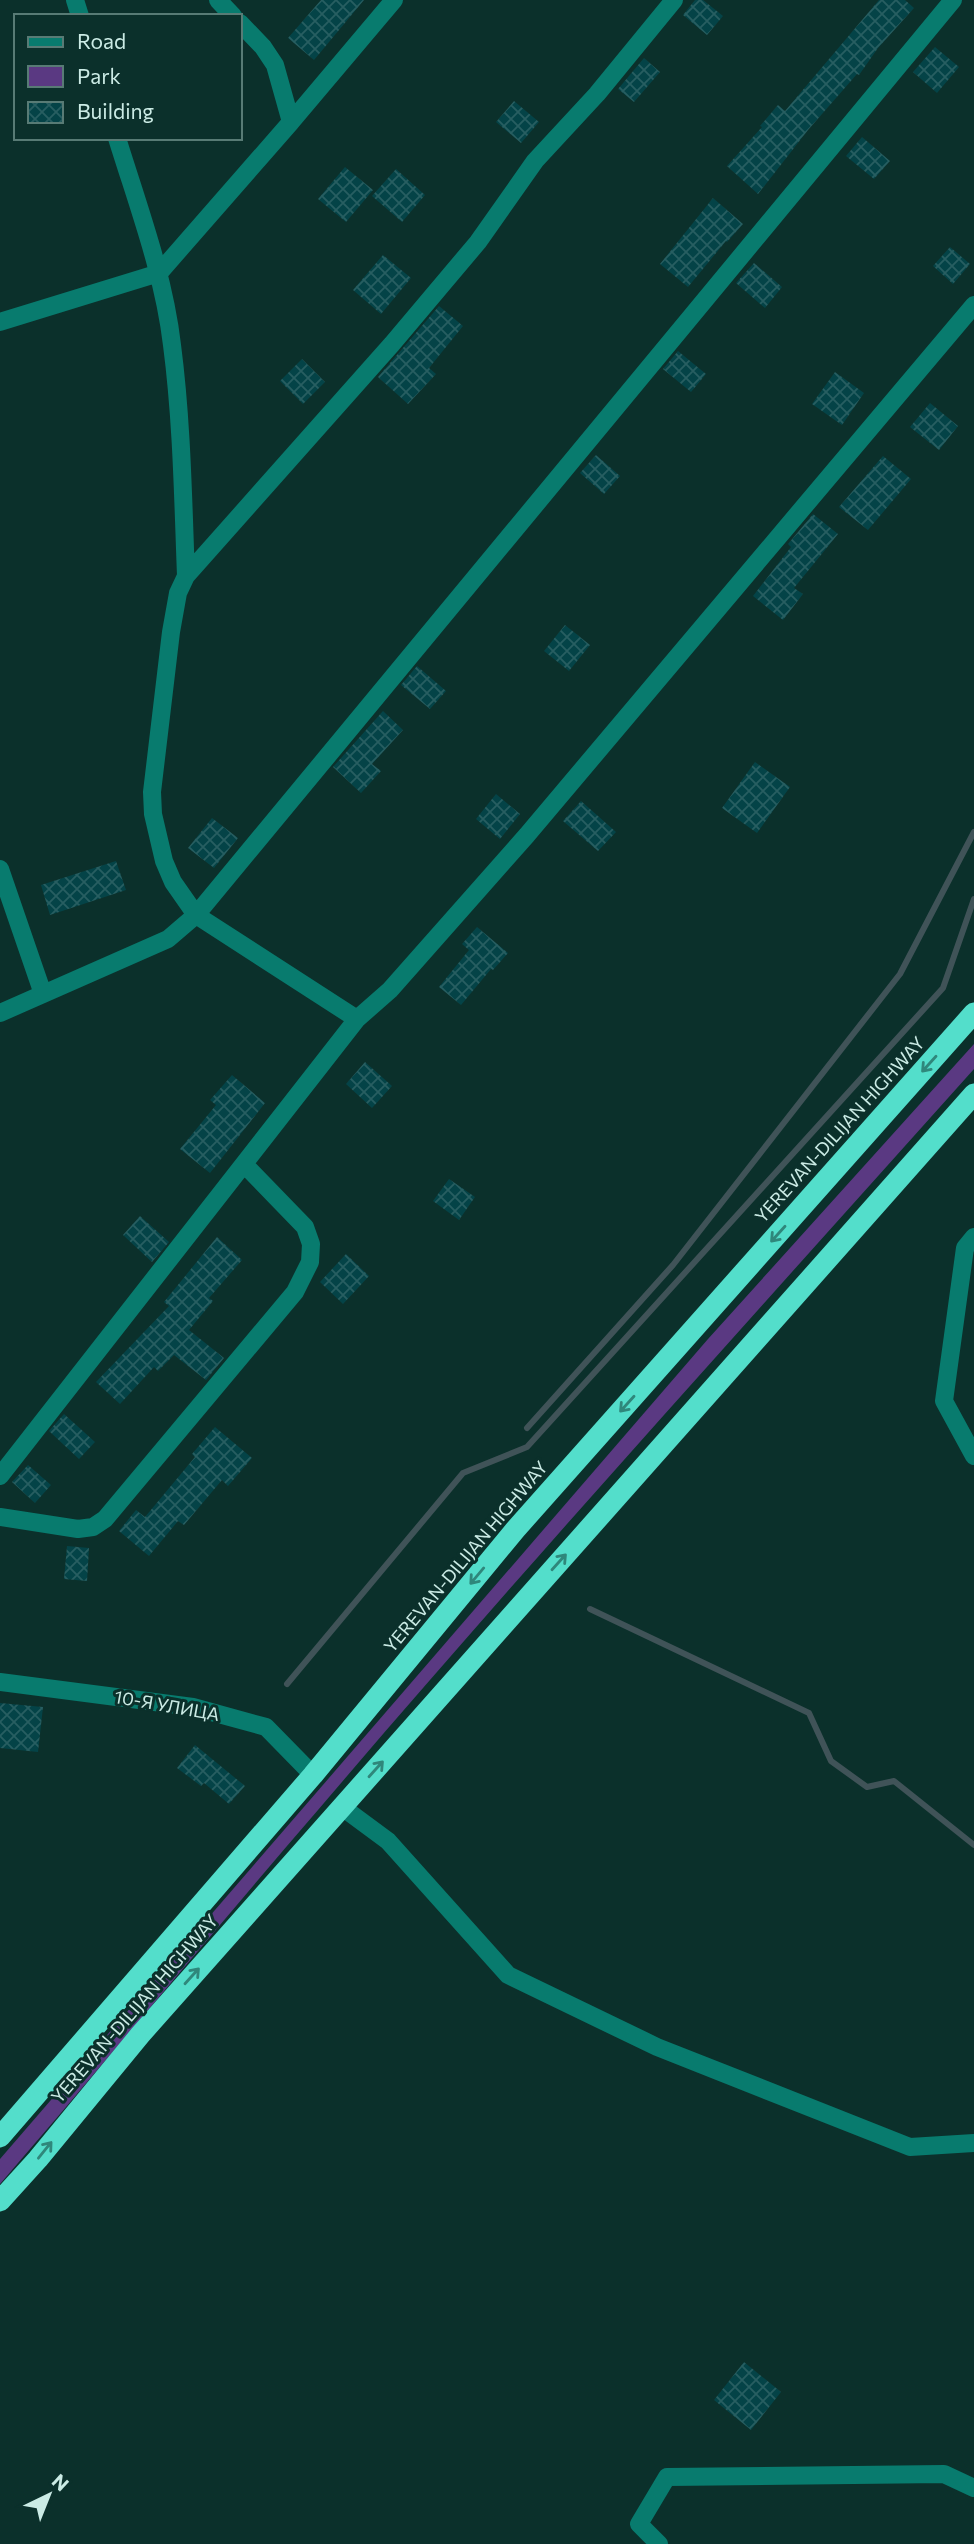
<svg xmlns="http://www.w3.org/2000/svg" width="974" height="2544" font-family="Commissioner,sans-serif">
  <defs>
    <pattern id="building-cross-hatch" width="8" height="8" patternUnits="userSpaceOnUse" patternTransform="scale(1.75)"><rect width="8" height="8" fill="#044347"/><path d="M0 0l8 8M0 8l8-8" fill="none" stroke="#275e61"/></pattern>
  </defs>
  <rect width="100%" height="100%" fill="#0b302b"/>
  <path fill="#5a3982" d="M974,1044v25c-220,246 -442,490 -656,741 -107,124 -211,250 -318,374v-25l708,-820z"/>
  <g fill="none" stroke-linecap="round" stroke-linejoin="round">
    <path stroke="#405358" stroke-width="6" d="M527,1428l146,-163 227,-291 74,-142
      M590,1609l219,104 22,48 36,26 27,-6 80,64
      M287,1684l176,-211 64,-26 416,-459 31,-89"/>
  </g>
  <path fill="url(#building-cross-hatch)" d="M321,0h43l-50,60 -26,-22z
    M695,0h8l20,16 -16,19 -24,-20z
    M879,0h26l9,8 -36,40 -19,27 -2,-1 -49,56 -50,64 -31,-28 35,-39 -2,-1 18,-21 7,6z
    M935,47l24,20 -22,26 -24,-21z
    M644,58l16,14 -26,30 -16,-13z
    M514,101l25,21 -18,21 -25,-21z
    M862,137l28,24 -16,18 -28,-23z
    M345,167l28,23 -27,32 -28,-23z
    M396,169l29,26 -23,27 -30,-26z
    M713,198l30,26 -16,18 -1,-1 -38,46 -28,-23z
    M950,247l20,17 -17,20 -20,-18z
    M383,255l28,23 -30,36 -28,-24z
    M754,263l28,24 -17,21 -29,-25z
    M439,306l24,20 -34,42 7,6 -28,30 -30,-27z
    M678,351l28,23 -15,18 -28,-23z
    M302,359l23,23 -22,22 -23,-23z
    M835,372l29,21 -22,32 -30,-21z
    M930,403l28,23 -19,24 -29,-23z
    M596,455l24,21 -16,18 -24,-21z
    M883,456l28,23 -43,51 -29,-23z
    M813,514l25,20 -44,54 9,6 -20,26 -30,-24 38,-49 -3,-3z
    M565,625l25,20 -21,26 -25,-20z
    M417,666l29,25 -16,18 -29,-24z
    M383,711l20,19 -31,34 9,7 -20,22 -28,-26z
    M755,762l35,25 -33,46 -35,-25z
    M496,794l24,20 -20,25 -24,-20z
    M581,801l35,31 -18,19 -35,-30z
    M212,818l26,20 -24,30 -26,-20z
    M116,861l10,29 -76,25 -9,-30z
    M477,927l31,26 -15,17 -2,-1 -30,36 -22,-18 30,-37 -7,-6z
    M365,1062l27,24 -20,22 -26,-24z
    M232,1075l33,28 -55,70 -30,-24 36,-44 -6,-5z
    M449,1179l26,18 -16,23 -26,-19z
    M140,1216l29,26 -17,20 -29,-27z
    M217,1237l25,23 -33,38 4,3 -24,29 35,28 -18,22 -32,-25 -16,16 -4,-4 -34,37 -24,-22 73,-76 -5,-4z
    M346,1254l23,22 -26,28 -23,-22z
    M64,1414l31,28 -16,17 -30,-28z
    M215,1427l37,31 -24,28 -6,-6 -38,45 -6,-4 -29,35 -30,-25 17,-21 9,7 50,-60 -3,-3z
    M28,1465l23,20 -16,18 -23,-21z
    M67,1546l22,2 -2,33 -23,-2z
    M0,1703l43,4 -5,45 -38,-4z
    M195,1745l50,41 -16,18 -25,-21 -3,3 -24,-18z
    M744,2362l37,30 -30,38 -37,-30z"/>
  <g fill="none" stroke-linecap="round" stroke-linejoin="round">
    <path stroke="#087b6e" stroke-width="18" d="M75,0l5,16
      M218,0l15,16
      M291,122l103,-122
      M117,138c21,68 47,137 55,207 10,77 11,154 14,231l-8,17 -7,39 -19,160 1,22 11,47 9,21 23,33 161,104
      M0,322l159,-49 132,-151 -16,-57 -12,-18 -23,-24
      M186,576l206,-232 86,-102 57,-81 62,-67 77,-94
      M0,869l43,125
      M0,1013l168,-74 28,-24 757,-915
      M974,1237l-9,11 -21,153 30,55
      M0,1476l357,-457 33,-29 137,-155 447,-530
      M0,1517l78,12 15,-2 12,-8 190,-227 15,-30 1,-18 -6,-17 -61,-63
      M0,1682l193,25 73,20 47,48
      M342,1807l46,34 120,134 149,72 253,100 64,-4
      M659,2544l-20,-20 28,-47 277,-3 30,14"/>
    <path stroke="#53decb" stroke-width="21" d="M0,2137l313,-362 202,-245 459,-517
      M0,2201l38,-42 102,-124 834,-941"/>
  </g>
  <defs><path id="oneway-shaft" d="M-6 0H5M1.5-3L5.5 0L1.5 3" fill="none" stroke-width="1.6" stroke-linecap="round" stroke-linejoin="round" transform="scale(1.75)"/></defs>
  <g stroke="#2f877b">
    <use href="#oneway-shaft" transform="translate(929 1064) rotate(132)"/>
    <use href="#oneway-shaft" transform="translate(778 1234) rotate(132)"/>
    <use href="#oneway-shaft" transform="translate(627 1404) rotate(132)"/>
    <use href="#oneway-shaft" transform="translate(559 1562) rotate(-48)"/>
    <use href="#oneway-shaft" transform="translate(477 1576) rotate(130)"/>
    <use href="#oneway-shaft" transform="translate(376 1769) rotate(-48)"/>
    <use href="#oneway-shaft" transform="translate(192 1976) rotate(-48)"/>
    <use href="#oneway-shaft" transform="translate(45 2150) rotate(-51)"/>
  </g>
  <g text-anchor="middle" stroke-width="6" stroke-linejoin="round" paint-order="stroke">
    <g font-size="18" fill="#cbebe5" stroke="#0b302b">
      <text transform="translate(840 1130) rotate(-48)" y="6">YEREVAN-DILIJAN HIGHWAY</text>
      <text transform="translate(466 1557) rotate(-50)" y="6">YEREVAN-DILIJAN HIGHWAY</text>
      <text transform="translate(167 1706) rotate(10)" y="6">10-Я УЛИЦА</text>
      <text transform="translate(135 2009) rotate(-49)" y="6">YEREVAN-DILIJAN HIGHWAY</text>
    </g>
  </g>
  <rect x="14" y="14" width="228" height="126" fill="#0b302b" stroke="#587b75" stroke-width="2"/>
  <rect x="28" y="37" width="35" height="10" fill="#087b6e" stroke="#587b75" stroke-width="2"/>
  <text x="77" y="49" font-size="21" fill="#cbebe5">Road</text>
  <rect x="28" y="66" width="35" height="21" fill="#5a3982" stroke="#587b75" stroke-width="2"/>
  <text x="77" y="84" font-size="21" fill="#cbebe5">Park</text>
  <rect x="28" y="102" width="35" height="21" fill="url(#building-cross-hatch)" stroke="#587b75" stroke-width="2"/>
  <text x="77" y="119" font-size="21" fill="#cbebe5">Building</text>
  <g transform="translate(49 2495) rotate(43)" stroke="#0b302b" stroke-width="5" paint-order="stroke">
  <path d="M0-5L12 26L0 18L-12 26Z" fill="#cbebe5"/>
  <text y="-10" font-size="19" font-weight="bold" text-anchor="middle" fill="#cbebe5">N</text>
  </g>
</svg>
